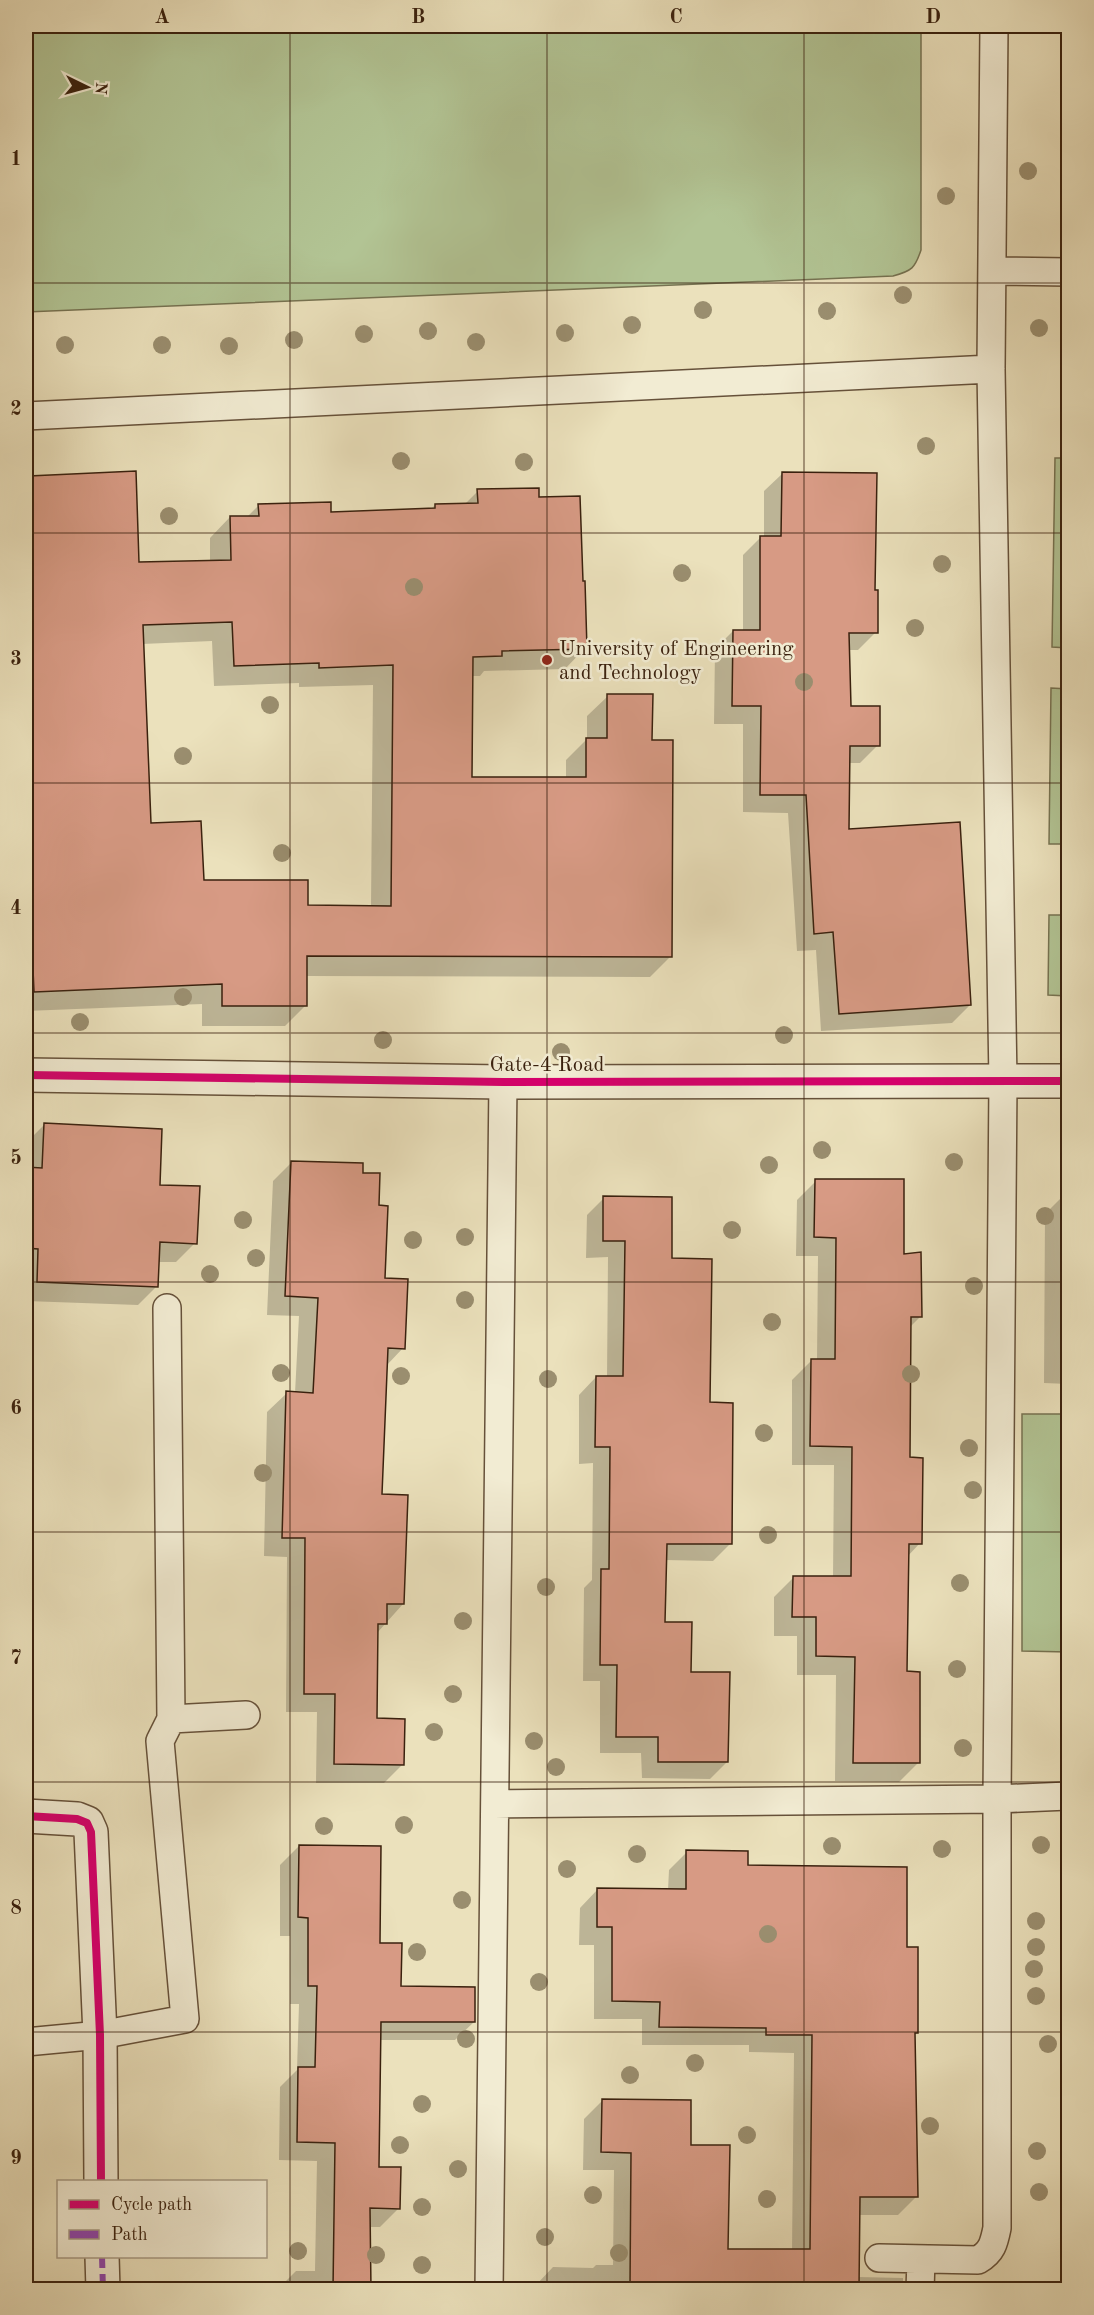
<svg xmlns="http://www.w3.org/2000/svg" width="1094" height="2315" font-family="'Old Standard TT',serif">
  <rect width="100%" height="100%" fill="#ebe1bc"/>
  <filter id="stains"><feTurbulence type="fractalNoise" baseFrequency=".00333" numOctaves="4"/><feColorMatrix values="0 0 0 0 .2 0 0 0 0 .09 0 0 0 0 .02 0 0 0 .5 -.17"/></filter>
  <radialGradient id="worn" r=".72"><stop offset=".6" stop-color="#630" stop-opacity="0"/><stop offset="1" stop-color="#630" stop-opacity=".3"/></radialGradient>
  <path fill="#b2c494" stroke="#767251" stroke-width="1.5" d="M26,26h895v224c-6,18 -9,21 -28,26l-867,36z
    M1055,458h13v190l-16,-1z
    M1051,688l17,1v155h-19z
    M1049,915h19v81l-20,-1z
    M1022,1414h46v238l-46,-1z"/>
  <path fill="#0003" fill-rule="evenodd" d="M782,474l92,118 2,40 -18,18h-10l2,57 28,38 -18,18h-12v68l122,174 -18,18 -131,8 -5,-81 -19,1 -9,-138 -45,-1v-88h-29l1,-75 18,-18h10v-76l18,-18h3v-46z
    M30,478l108,85 72,-1v-24l20,-21h17l12,-12 71,9 101,-5 4,-4h29l14,-14 59,7 48,150 -20,21 -81,2 -4,5h-8l-1,102h95v-18l21,-21v-23l21,-20 43,45 20,215 -21,21 -345,-1v30l-20,20h-83v-22l-176,7v-529zM212,641l2,45 85,-3v4l74,-2 -2,222h-65l-104,-26 -52,-56 -8,-181z
    M44,1125l114,61 37,57 -19,19h-19v24l-19,19 -112,-4v-158z
    M292,1162l69,12 16,33 6,72 20,69 -17,18 -5,130 22,108 -26,29 -1,87 27,44 -19,19h-68l1,-71h-31l1,-155 -23,-1 3,-144 20,-19h8l4,-77 -32,-1 6,-134z
    M816,1181l86,75 18,61 -11,11 -1,131 12,84 -13,14 -2,116 13,90 -19,19 -64,-1 1,-106h-39v-39h-23v-39l19,-19h40l1,-113h-42v-85l19,-19h6l1,-105h-22l1,-56z
    M1064,1195h4v189l-24,-1 1,-169z
    M604,1198l66,62 39,144 21,140 -17,17 -48,-1 -1,63 26,50 37,89 -17,17 -68,-1 -1,-25h-41v-72h-17l1,-93 8,-8 1,-117 -14,1v-69l17,-18 11,1 1,-121 -22,1 1,-43z
    M299,1846l79,98 22,43 74,35 -19,18h-76l-2,128 22,40 -19,19h-12l1,63h-92l19,-19h19l2,-110 -38,-1 1,-73 17,-17 2,-66h-9v-68h-10v-71z
    M687,1852l59,14 159,82 12,85 -4,3 3,161 -18,18h-40v62l45,1v12h-368v-4l18,-19 40,1 3,-3h17l1,-95h-31l1,-51 18,-18 87,46 38,103 65,1 2,-198 -45,-1v-7h-107v-26h-48v-74h-15l1,-37 18,-19 70,1 1,-20z"/>
  <path fill="#d79a84" stroke="#3a210e" stroke-width="1.5" fill-rule="evenodd" d="M136,471l3,91 92,-2 -1,-44h29l-1,-12 73,-2v10l104,-4v-4l43,-1 -1,-14 62,-1v9l41,-1 3,85h2l2,68 -85,2v5l-29,1 -1,120h114v-39h21v-44h46l-1,46h21l-1,217 -365,-1v50h-85v-22l-188,8 -7,-158h-1v-346h4l-1,-12zM232,622l2,44 85,-3v5l74,-3 -2,241 -83,-1v-25h-104l-3,-59 -50,2 -8,-198z
    M782,472l95,1 -2,117h3v43h-29l2,73h29v40h-30l-1,83 111,-7 11,183 -132,9 -6,-82 -19,2 -8,-139h-46l1,-89h-29l1,-76h27v-94h21z
    M44,1123l118,6 -2,56 40,1 -3,58 -37,-2 -2,45 -121,-5 1,-33 -12,-1v-81l16,1z
    M291,1161l72,2v10h17l-1,32 9,1 -3,72 23,1 -3,70 -17,-1 -6,146 26,1 -4,109h-17v20h-9l-1,94 28,1 -1,46 -70,-1 1,-70h-31l1,-156h-23l4,-147 27,2 5,-95 -33,-2z
    M815,1179h89v75l17,-2 1,65h-11l-1,140 13,1 -1,86h-13l-2,127 13,1v91h-67l2,-106 -39,-1v-39h-24l1,-41h58l1,-129 -42,-1 1,-87h24l1,-121 -22,-1z
    M603,1196l69,1v61l40,1 -2,143 23,1 -1,141h-65l-2,78h27l-1,50h39l-2,90h-70v-25h-42l1,-72h-17l1,-96h8l1,-122h-15l1,-71h27l2,-135h-22z
    M299,1845l82,1 -1,97h22l-1,43 74,1v35h-94l-2,145h22l-1,42 -30,-1 1,81h-38l2,-146 -38,-1 1,-75h17l2,-81h-9v-68l-10,-1z
    M686,1850l62,1v14l159,2v80h11v86h-3l3,164h-58l-1,92h-73v-3l-83,-1v4l-73,-1 1,-135 -30,-1 1,-53 89,1v45h39l-2,104h82l2,-214h-46v-7l-107,-1 1,-25 -48,-1v-74h-15v-39l89,1z"/>
  <g fill="none" stroke-linecap="round" stroke-linejoin="round">
    <g stroke="#66513a" stroke-width="30">
      <path id="lane" d="M993,271l75,1
        M26,416l965,-47
        M167,1308l4,411
        M495,1804l502,-5 71,-3
        M26,2042l74,-7 85,-16 -25,-278 11,-22 75,-4
        M879,2258l99,2c14,-8 16,-17 19,-32v-429l6,-718 -12,-712 3,-343
        M489,2290l14,-1208
        M920,2290l1,-30"/>
    </g>
    <g stroke="#66513a" stroke-width="36">
      <path id="street" d="M26,1075l477,7 565,-1
        M26,1816l51,3 10,4 4,9 9,203 1,147
        M102,2256l1,34"/>
    </g>
    <use href="#lane" stroke="#f2ecd3" stroke-width="27"/>
    <use href="#street" stroke="#f2ecd3" stroke-width="33"/>
    <path stroke="#8e44ad" stroke-width="6" stroke-dasharray="12 6" stroke-linecap="butt" d="M102,2256l1,34"/>
    <g stroke="#f2ecd3" stroke-width="11">
      <path id="cycleway" d="M26,1075l477,7 565,-1
        M26,1816l51,3 10,4 4,9 9,203 1,147"/>
    </g>
    <use href="#cycleway" stroke="#d6006c" stroke-width="8"/>
  </g>
  <g fill="#9a8e6f">
    <circle cx="1028" cy="171" r="9"/>
    <circle cx="946" cy="196" r="9"/>
    <circle cx="903" cy="295" r="9"/>
    <circle cx="703" cy="310" r="9"/>
    <circle cx="827" cy="311" r="9"/>
    <circle cx="632" cy="325" r="9"/>
    <circle cx="1039" cy="328" r="9"/>
    <circle cx="428" cy="331" r="9"/>
    <circle cx="565" cy="333" r="9"/>
    <circle cx="364" cy="334" r="9"/>
    <circle cx="294" cy="340" r="9"/>
    <circle cx="476" cy="342" r="9"/>
    <circle cx="65" cy="345" r="9"/>
    <circle cx="162" cy="345" r="9"/>
    <circle cx="229" cy="346" r="9"/>
    <circle cx="926" cy="446" r="9"/>
    <circle cx="401" cy="461" r="9"/>
    <circle cx="524" cy="462" r="9"/>
    <circle cx="169" cy="516" r="9"/>
    <circle cx="942" cy="564" r="9"/>
    <circle cx="682" cy="573" r="9"/>
    <circle cx="414" cy="587" r="9"/>
    <circle cx="915" cy="628" r="9"/>
    <circle cx="804" cy="682" r="9"/>
    <circle cx="270" cy="705" r="9"/>
    <circle cx="183" cy="756" r="9"/>
    <circle cx="282" cy="853" r="9"/>
    <circle cx="183" cy="997" r="9"/>
    <circle cx="80" cy="1022" r="9"/>
    <circle cx="784" cy="1035" r="9"/>
    <circle cx="383" cy="1040" r="9"/>
    <circle cx="561" cy="1052" r="9"/>
    <circle cx="822" cy="1150" r="9"/>
    <circle cx="954" cy="1162" r="9"/>
    <circle cx="769" cy="1165" r="9"/>
    <circle cx="1045" cy="1216" r="9"/>
    <circle cx="243" cy="1220" r="9"/>
    <circle cx="732" cy="1230" r="9"/>
    <circle cx="465" cy="1237" r="9"/>
    <circle cx="413" cy="1240" r="9"/>
    <circle cx="256" cy="1258" r="9"/>
    <circle cx="210" cy="1274" r="9"/>
    <circle cx="974" cy="1286" r="9"/>
    <circle cx="465" cy="1300" r="9"/>
    <circle cx="772" cy="1322" r="9"/>
    <circle cx="281" cy="1373" r="9"/>
    <circle cx="911" cy="1374" r="9"/>
    <circle cx="401" cy="1376" r="9"/>
    <circle cx="548" cy="1379" r="9"/>
    <circle cx="764" cy="1433" r="9"/>
    <circle cx="969" cy="1448" r="9"/>
    <circle cx="263" cy="1473" r="9"/>
    <circle cx="973" cy="1490" r="9"/>
    <circle cx="768" cy="1535" r="9"/>
    <circle cx="960" cy="1583" r="9"/>
    <circle cx="546" cy="1587" r="9"/>
    <circle cx="463" cy="1621" r="9"/>
    <circle cx="957" cy="1669" r="9"/>
    <circle cx="453" cy="1694" r="9"/>
    <circle cx="434" cy="1732" r="9"/>
    <circle cx="534" cy="1741" r="9"/>
    <circle cx="963" cy="1748" r="9"/>
    <circle cx="556" cy="1767" r="9"/>
    <circle cx="404" cy="1825" r="9"/>
    <circle cx="324" cy="1826" r="9"/>
    <circle cx="1041" cy="1845" r="9"/>
    <circle cx="832" cy="1846" r="9"/>
    <circle cx="942" cy="1849" r="9"/>
    <circle cx="637" cy="1854" r="9"/>
    <circle cx="567" cy="1869" r="9"/>
    <circle cx="462" cy="1900" r="9"/>
    <circle cx="1036" cy="1921" r="9"/>
    <circle cx="768" cy="1934" r="9"/>
    <circle cx="1036" cy="1947" r="9"/>
    <circle cx="417" cy="1952" r="9"/>
    <circle cx="1034" cy="1969" r="9"/>
    <circle cx="539" cy="1982" r="9"/>
    <circle cx="1036" cy="1996" r="9"/>
    <circle cx="466" cy="2039" r="9"/>
    <circle cx="1048" cy="2044" r="9"/>
    <circle cx="695" cy="2063" r="9"/>
    <circle cx="630" cy="2075" r="9"/>
    <circle cx="422" cy="2104" r="9"/>
    <circle cx="930" cy="2126" r="9"/>
    <circle cx="747" cy="2135" r="9"/>
    <circle cx="400" cy="2145" r="9"/>
    <circle cx="1037" cy="2151" r="9"/>
    <circle cx="458" cy="2169" r="9"/>
    <circle cx="1039" cy="2192" r="9"/>
    <circle cx="593" cy="2195" r="9"/>
    <circle cx="767" cy="2199" r="9"/>
    <circle cx="422" cy="2207" r="9"/>
    <circle cx="545" cy="2237" r="9"/>
    <circle cx="298" cy="2251" r="9"/>
    <circle cx="619" cy="2253" r="9"/>
    <circle cx="376" cy="2255" r="9"/>
    <circle cx="422" cy="2265" r="9"/>
  </g>
  <path fill="none" stroke="#3a210e" stroke-width="1.5" stroke-opacity="0.55" d="M290,26v2264M547,26v2264M804,26v2264M26,283h1042M26,533h1042M26,783h1042M26,1033h1042M26,1282h1042M26,1532h1042M26,1782h1042M26,2032h1042"/>
  <circle fill="#8f2418" stroke="#f2ecd3" stroke-width="2" cx="547" cy="660" r="6"/>
  <g text-anchor="middle" stroke-width="5" stroke-linejoin="round" paint-order="stroke">
    <g font-size="21" fill="#3a210e" stroke="#f2ecd3" text-anchor="start">
      <text x="559" y="655">University of Engineering<tspan x="559" dy="24">and Technology</tspan></text>
    </g>
    <g font-size="21" fill="#3a210e" stroke="#f2ecd3">
      <text x="547" y="1071">Gate-4 Road</text>
    </g>
  </g>
  <rect width="1094" height="2315" fill="none" stroke="#ebe1bc" stroke-width="66"/>
  <rect x="57" y="2180" width="210" height="78" fill="#f2ecd3" stroke="#a89b84" stroke-width="1.5"/>
  <rect x="69" y="2200" width="30" height="9" fill="#d6006c" stroke="#a89b84" stroke-width="1.5"/>
  <text x="111" y="2210" font-size="18" fill="#3a210e">Cycle path</text>
  <rect x="69" y="2230" width="30" height="9" fill="#8e44ad" stroke="#a89b84" stroke-width="1.5"/>
  <text x="111" y="2240" font-size="18" fill="#3a210e">Path</text>
  <g transform="translate(87 87) rotate(95)" stroke="#f2ecd3" stroke-width="4.5" paint-order="stroke">
  <path d="M0-4.5L10 22L0 15L-10 22Z" fill="#3a210e"/>
  <text y="-9" font-size="16" font-weight="bold" text-anchor="middle" fill="#3a210e">N</text>
  </g>
  <rect x="33" y="33" width="1028" height="2249" fill="none" stroke="#3a210e" stroke-width="2"/>
  <g font-size="20" text-anchor="middle" font-weight="bold" fill="#3a210e">
    <text x="162" y="23">A</text>
    <text x="418" y="23">B</text>
    <text x="676" y="23">C</text>
    <text x="933" y="23">D</text>
    <text x="16" y="165">1</text>
    <text x="16" y="415">2</text>
    <text x="16" y="665">3</text>
    <text x="16" y="914">4</text>
    <text x="16" y="1164">5</text>
    <text x="16" y="1414">6</text>
    <text x="16" y="1664">7</text>
    <text x="16" y="1914">8</text>
    <text x="16" y="2164">9</text>
  </g>
  <rect width="100%" height="100%" filter="url(#stains)"/>
  <rect width="100%" height="100%" fill="url(#worn)"/>
</svg>
